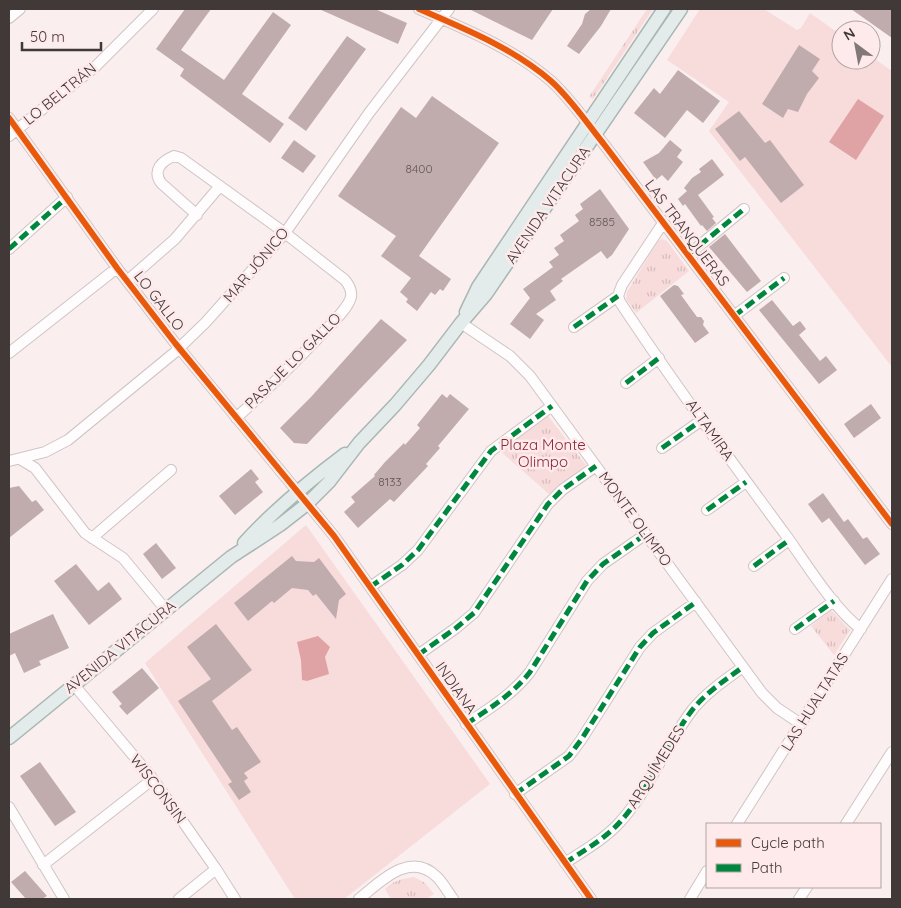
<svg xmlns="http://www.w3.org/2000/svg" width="901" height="908" font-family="Quicksand,sans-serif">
  <defs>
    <pattern id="grass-tufts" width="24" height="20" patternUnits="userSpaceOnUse" patternTransform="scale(1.25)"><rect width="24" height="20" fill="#f8dbdb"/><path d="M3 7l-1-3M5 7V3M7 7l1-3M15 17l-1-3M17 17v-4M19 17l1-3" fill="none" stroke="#d6bdbd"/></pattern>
  </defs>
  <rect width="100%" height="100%" fill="#faeeee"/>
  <path fill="url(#grass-tufts)" d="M647,9h6l-60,90 -4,-2z
    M662,239l5,2 22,30 -53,42 -10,-14 1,-7 31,-51z
    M548,416l38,49 -37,29 -49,-43z
    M831,610l19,20 -16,25 -23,-29z
    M414,877l11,6 9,11 -8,5h-35l-6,-10c9,-9 17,-10 29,-12z"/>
  <path fill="#f8dbdb" d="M700,9h64l33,21 4,-2 9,-15 31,22v25h30v-4l21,15v296l-183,-236 20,-29 -62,-42z
    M306,525l184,259 -146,115h-49l-150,-236z"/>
  <path fill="#dfa2a5" d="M858,99l26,17 -28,44 -27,-18z
    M318,636l12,11 -5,10 4,17 -22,7 -5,-1 -1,-20 -4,-18z"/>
  <path fill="#c1acad" d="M185,9h26l-30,41 43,30 49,-68 18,13 -49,69 42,30 -14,19 -90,-67 4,-7 -28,-20z
    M319,9h56l32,14 -9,21z
    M469,9h84l-21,31z
    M591,9h20l-10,17 -22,28 -12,-8 15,-22 3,-10z
    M851,9h41v29z
    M347,36l19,13 -60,82 -18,-13z
    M799,45l21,14 -8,12 7,7 -12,16 -9,18 -10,-3 -5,9 -21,-14z
    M678,70l42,31 -17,22 -16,-13 -22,28 -31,-25 20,-25 6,6z
    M432,96l67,47 -80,113 32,23 -8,12 -3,-2 -5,6 -4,-3 -14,19 -11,-9 2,-3 -8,-7 11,-14 -30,-22 15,-20 -58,-40 63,-89 15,11z
    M739,111l26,32 5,-3 34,45 -23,18 -36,-46 -5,4 -25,-32z
    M294,140l22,16 -13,17 -22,-15z
    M670,140l12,10 -5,7 6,5 -15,19 -6,-6 -6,5 -13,-18 16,-9z
    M712,159l12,16 -26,20 16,22 -2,1 4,5 -9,8 -5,-6 -1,1 -16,-22 -2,2 -5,-7 9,-8 -3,-3 8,-10 9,-6 -2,-3z
    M600,189l29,40 -17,26 -5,4 -6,-8 -40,28 2,2 -13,10 6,9 -20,14 8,6 -14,19 -20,-15 20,-26 -7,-9 30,-22 -4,-5 10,-7 -5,-7 10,-7 -4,-6 19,-14 -4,-6 8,-6 -3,-5z
    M725,234l36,47 -14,11 -38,-45z
    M674,285l4,1 6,8 -3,1 16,22h4l3,4 -1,4 6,8 -14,10 -35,-47z
    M772,300l21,26 7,-5 6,8 -7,6 21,26 6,-5 11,14 -18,14 -60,-74z
    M381,319l26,21 -100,104 -13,-1 -14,-15 31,-31z
    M442,394l5,4 3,-4 19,15 -31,37 2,2 -14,16 2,2 -34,36 -4,-3 -32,29 -14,-16 11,-10 -4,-5 24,-21 -1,-1 11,-13 19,-19 1,2 15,-17 -3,-3z
    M871,404l10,14 -27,20 -10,-14z
    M251,469l8,10 -4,3 8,10 -28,23 -16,-19z
    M19,486l13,16 4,-2 8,10 -35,28v-50z
    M823,493l21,29 4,-3 15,20 4,-2 13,17 -15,11 -36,-47 -7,5 -14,-19z
    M156,543l20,25 -14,11 -19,-25z
    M292,556l4,5 18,1 5,-4 27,36 -7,6 -3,19 -20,-25 -3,2 -5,-6 -16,-2 -18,15 -2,-2 -24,20 -14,-18z
    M76,564l22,27 11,-9 13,17 -33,26 -35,-44z
    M53,614l16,34 -30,13 2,4 -17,8 -9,-20 -6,3v-22z
    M216,624l36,46 -40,31 20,29 5,-3 24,35 -17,11 4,5 -4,3 7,11 -12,8 -11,-16 4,-2 -54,-81 33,-22 -24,-32z
    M142,668l17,20 -32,27 -8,-9 3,-2 -10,-12z
    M40,762l36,50 -21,14 -35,-50z
    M25,871l22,25 -5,3h-16l-15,-17z"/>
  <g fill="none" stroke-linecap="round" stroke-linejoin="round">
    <g stroke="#cfc5c5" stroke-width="12">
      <path id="minor" d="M419,9c46,20 94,39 132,72 20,18 35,41 52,62l289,381
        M9,18l11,-9
        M9,118l108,150 58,75 159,193 257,363
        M9,136l87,-70 57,-57
        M197,215l-36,-32c-9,-13 1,-22 13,-27l7,2 104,75 60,47c4,5 7,11 6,17 -3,12 -21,28 -29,37 -28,29 -56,57 -86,84
        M663,223l-41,62 -4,11 2,6c52,79 109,156 165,232 21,29 48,74 76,95
        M9,249l58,-52
        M688,255l56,-46
        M127,281l48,-42 45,-53
        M734,316l50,-38
        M461,323l49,33 20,20 232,317 15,15 24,16
        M574,327l44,-31
        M9,353l108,-85
        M626,383l33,-25
        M662,448l40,-28
        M20,459l15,9 50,65 38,25 43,52
        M9,461l36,-9 23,-12 106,-87 32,-31 79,-89 84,-120 80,-104
        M707,510l39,-28
        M92,538l79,-68
        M754,566l35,-26
        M370,587l32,-22 16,-15 73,-99 61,-45
        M795,629l39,-28
        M418,655l38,-27 18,-15 74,-109 14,-14 34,-24
        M74,685l79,94 63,90 19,30
        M466,724c23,-15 47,-30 64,-52l57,-91 16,-17 43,-30
        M515,794l54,-38 12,-16 59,-93 13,-14 43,-31
        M9,807l55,92
        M737,824l155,-245
        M846,824l46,-72
        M565,863c18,-12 40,-24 55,-41 30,-33 46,-78 73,-113 14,-17 32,-29 50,-42
        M43,865l110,-86
        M179,899l37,-30
        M359,899c21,-17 51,-49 78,-22 6,6 11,15 16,22
        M690,899l17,-28
        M799,899l8,-12"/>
    </g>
    <g stroke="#a8b6b4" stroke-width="15">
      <path id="major" d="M466,312l12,-25 186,-278
        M244,543c30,-33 65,-62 101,-89
        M9,738l222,-181 49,-32 27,-21 22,-22 30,-39 36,-38 34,-40 32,-42 25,-29 195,-285"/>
    </g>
    <use href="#minor" stroke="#fefcfc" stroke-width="10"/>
    <use href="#major" stroke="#e3eceb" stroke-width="12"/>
    <path stroke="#00873e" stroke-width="5" stroke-dasharray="10 5" stroke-linecap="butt" d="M9,249l58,-52
      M688,255l56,-46
      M734,316l50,-38
      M574,327l44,-31
      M626,383l33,-25
      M662,448l40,-28
      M707,510l39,-28
      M754,566l35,-26
      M370,587l32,-22 16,-15 73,-99 61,-45
      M795,629l39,-28
      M418,655l38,-27 18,-15 74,-109 14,-14 34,-24
      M466,724c23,-15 47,-30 64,-52l57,-91 16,-17 43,-30
      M515,794l54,-38 12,-16 59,-93 13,-14 43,-31
      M565,863c18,-12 40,-24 55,-41 30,-33 46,-78 73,-113 14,-17 32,-29 50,-42"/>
    <g stroke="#feeaea" stroke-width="9">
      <path id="cycleway" d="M419,9c46,20 94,39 132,72 20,18 35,41 52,62l289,381
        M9,118l108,150 58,75 159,193 257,363"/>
    </g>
    <use href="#cycleway" stroke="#e8590c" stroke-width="6"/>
  </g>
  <g text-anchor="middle" stroke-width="5" stroke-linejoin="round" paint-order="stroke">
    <g font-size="12" fill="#615555">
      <text x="419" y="173">8400</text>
      <text x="602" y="226">8585</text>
      <text x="390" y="486">8133</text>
    </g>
    <g font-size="15" fill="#413838" stroke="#feeaea">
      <text transform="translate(60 94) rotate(-39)" y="5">LO BELTRÁN</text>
      <text transform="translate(548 205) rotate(-56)" y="5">AVENIDA VITACURA</text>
      <text transform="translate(687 233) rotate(53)" y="5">LAS TRANQUERAS</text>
      <text transform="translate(256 265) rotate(-50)" y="5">MAR JÓNICO</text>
      <text transform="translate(159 301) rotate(52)" y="5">LO GALLO</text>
      <text transform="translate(293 361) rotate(-45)" y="5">PASAJE LO GALLO</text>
      <text transform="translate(710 430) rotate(55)" y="5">ALTAMIRA</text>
      <text transform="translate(635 519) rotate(54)" y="5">MONTE OLIMPO</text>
      <text transform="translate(120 647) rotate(-39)" y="5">AVENIDA VITACURA</text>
      <text transform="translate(456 688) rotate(55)" y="5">INDIANA</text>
      <text transform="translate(815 702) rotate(-58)" y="5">LAS HUALTATAS</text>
      <text transform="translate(656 767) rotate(-58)" y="5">ARQUÍMEDES</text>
      <text transform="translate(158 789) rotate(53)" y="5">WISCONSIN</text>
    </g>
    <g font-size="15" fill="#872534" stroke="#feeaea">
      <text x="543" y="450">Plaza Monte<tspan x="543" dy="17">Olimpo</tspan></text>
    </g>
  </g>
  <rect width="901" height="908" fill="none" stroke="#413838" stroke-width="20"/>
  <rect x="706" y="823" width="175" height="65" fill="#feeaea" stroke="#b2a3a3"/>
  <rect x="716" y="839" width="25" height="8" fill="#e8590c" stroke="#b2a3a3"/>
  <text x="751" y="848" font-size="15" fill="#413838">Cycle path</text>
  <rect x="716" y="864" width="25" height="8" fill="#00873e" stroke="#b2a3a3"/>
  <text x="751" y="873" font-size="15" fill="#413838">Path</text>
  <g transform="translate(856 45) rotate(328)"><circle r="24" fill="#feeaea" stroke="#b2a3a3"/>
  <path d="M0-4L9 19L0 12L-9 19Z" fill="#827878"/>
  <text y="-8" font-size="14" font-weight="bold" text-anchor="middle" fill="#413838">N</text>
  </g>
  <path d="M22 42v8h79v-8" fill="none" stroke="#413838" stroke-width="2.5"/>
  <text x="30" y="42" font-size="15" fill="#413838" stroke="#feeaea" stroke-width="4" paint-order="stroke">50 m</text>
</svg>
